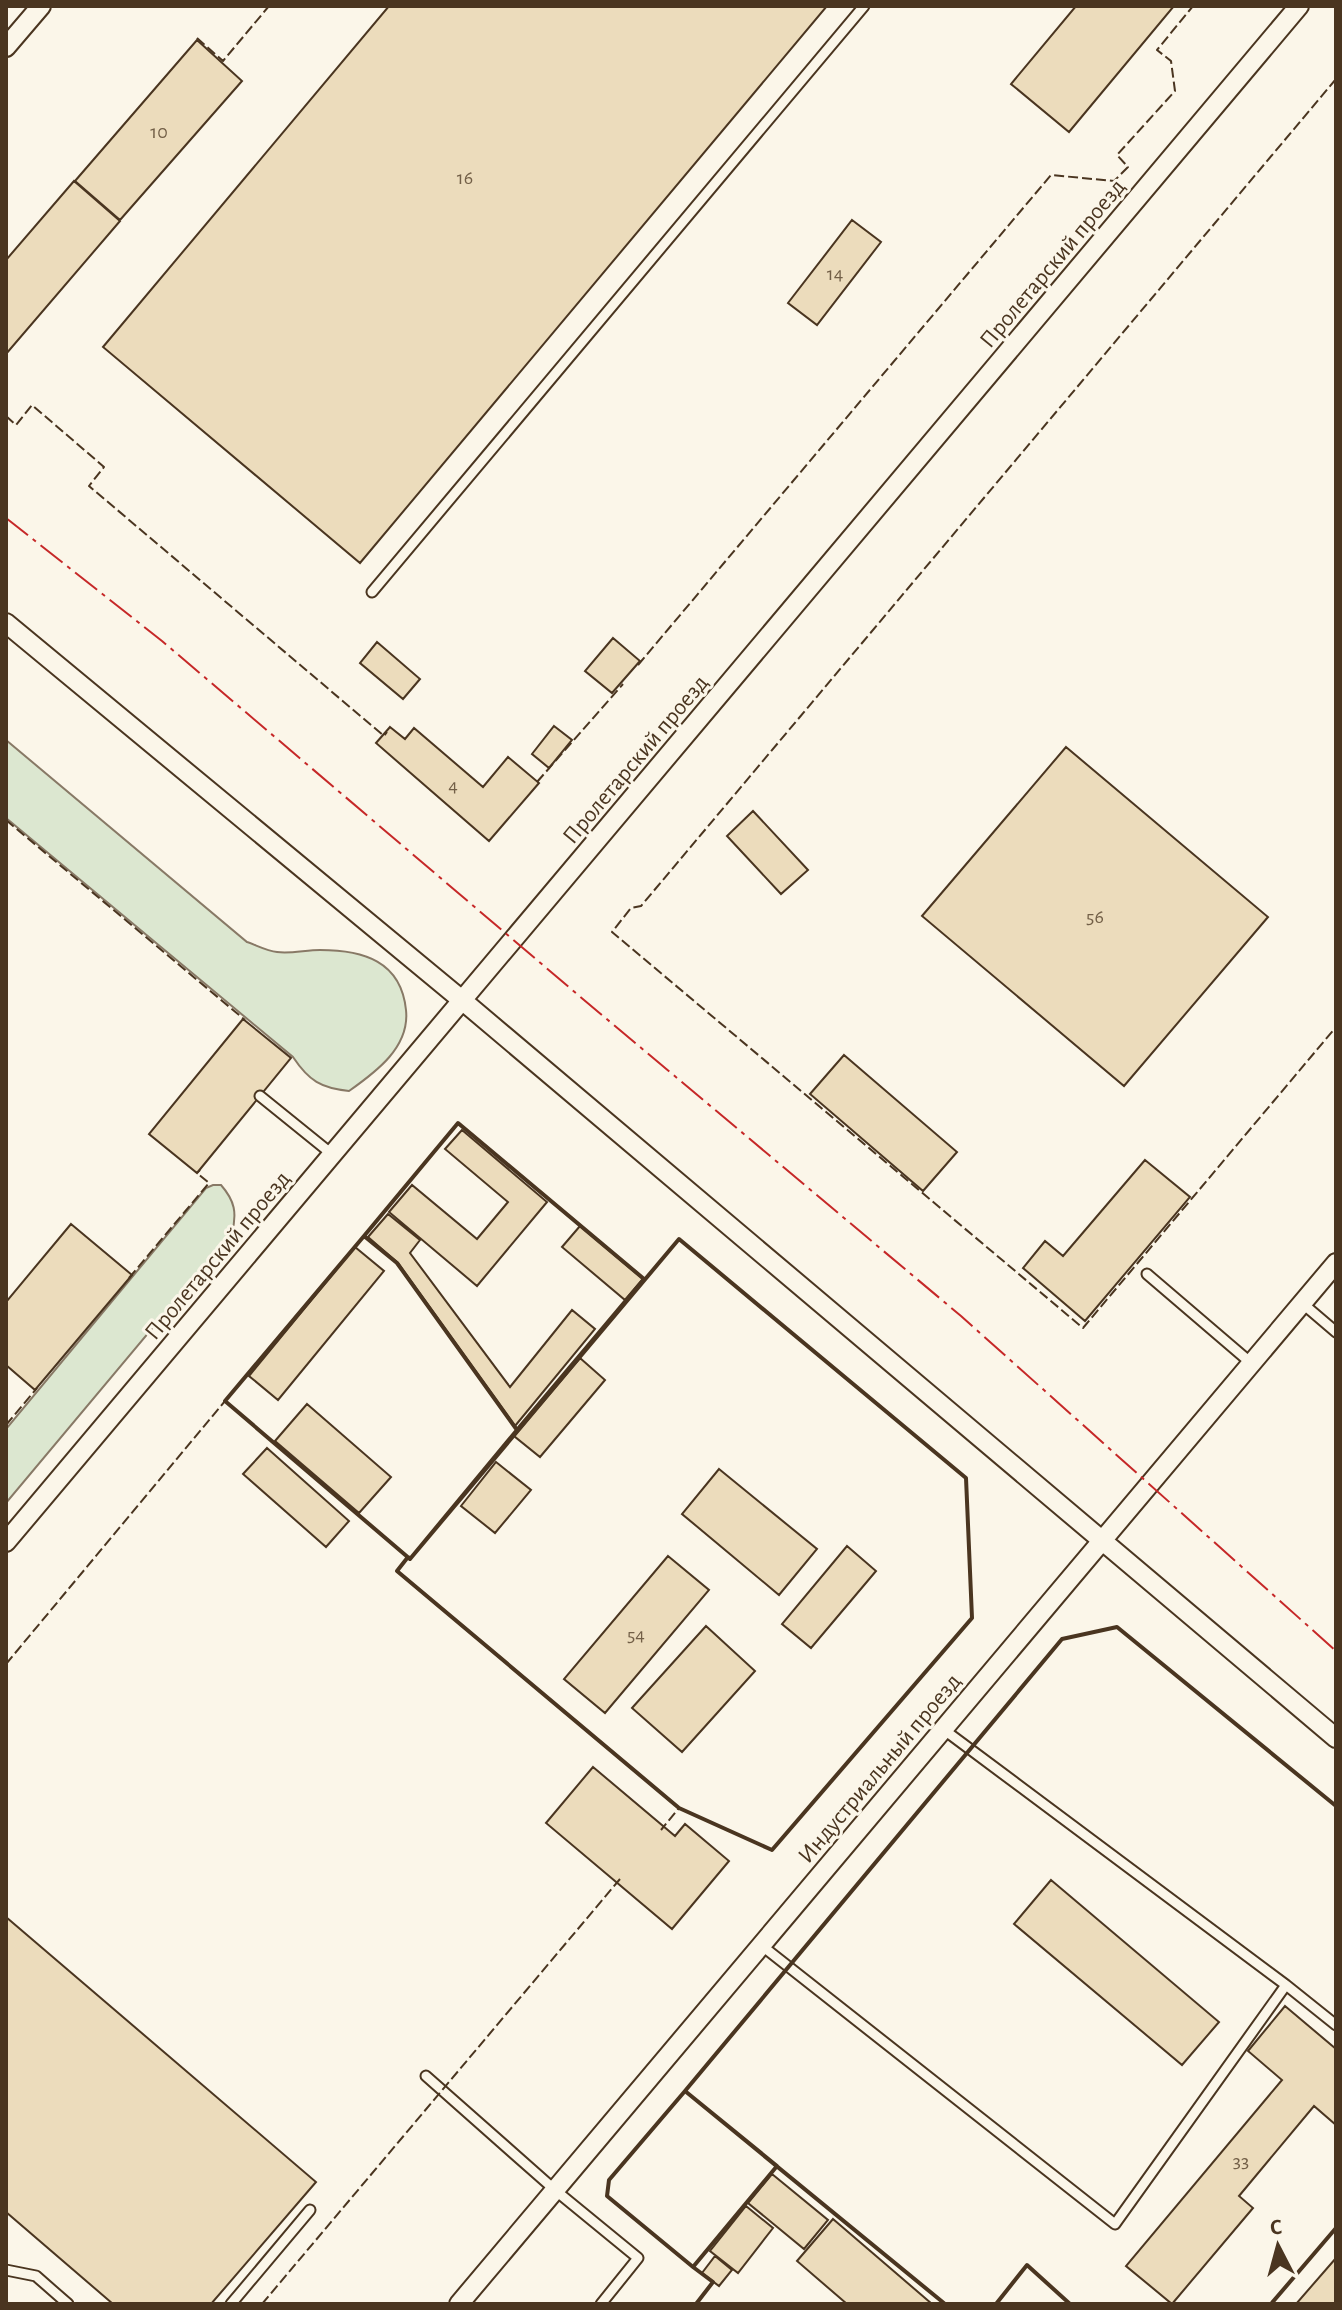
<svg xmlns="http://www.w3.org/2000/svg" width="1342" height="2310" font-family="'Alegreya Sans',sans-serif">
  <rect width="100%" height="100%" fill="#fbf6e9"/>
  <path fill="#dce7d0" stroke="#887966" stroke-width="2" d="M6,740l241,202c9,3 20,9 30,10 13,2 29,-2 43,-2 43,0 81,11 86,60 4,37 -30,62 -57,81 -28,-3 -40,-10 -56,-34l-287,-239z
    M213,1185h8c14,16 16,28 11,48l-226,270v-74l200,-241z"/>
  <path fill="#ecdcbc" stroke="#4a3520" stroke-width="2" d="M389,6h438l-467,557 -257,-216z
    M1076,6h98l-105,126 -58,-48z
    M197,40l45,41 -122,139 -45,-39z
    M74,181l46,40 -114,133v-94z
    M852,220l29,22 -64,83 -29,-22z
    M613,638l27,23 -28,32 -27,-22z
    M377,642l43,37 -17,20 -43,-36z
    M554,726l18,14 -23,28 -17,-14z
    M390,727l15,12 9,-11 69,59 25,-30 31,26 -50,58 -113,-98z
    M1066,747l202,170 -144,169 -202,-170z
    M753,811l55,59 -27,24 -54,-58z
    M243,1019l48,39 -94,115 -48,-39z
    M844,1055l113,97 -34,39 -113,-97z
    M462,1130l85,72 -70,84 -88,-74 23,-27 65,54 31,-37 -63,-53z
    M1145,1160l45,37 -105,124 -62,-53 22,-27 18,15z
    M388,1214l32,26 -10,13 100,134 62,-77 23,19 -80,97 -117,-163 -30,-26z
    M71,1224l61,51 -97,115 -29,-25v-63z
    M580,1226l63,53 -18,21 -63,-53z
    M355,1247l29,24 -106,129 -29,-24z
    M580,1358l25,22 -65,77 -26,-21z
    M307,1404l84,73 -32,36 -84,-72z
    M267,1448l82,73 -23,26 -83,-73z
    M496,1462l35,28 -36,43 -34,-27z
    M719,1469l98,80 -38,46 -97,-81z
    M847,1546l29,25 -65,77 -29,-24z
    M668,1556l41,34 -104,123 -41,-34z
    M706,1626l49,45 -73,81 -50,-44z
    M593,1767l82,69 10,-12 44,37 -57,68 -126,-106z
    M1051,1880l168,142 -37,43 -168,-141z
    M6,1917l310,265 -105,122h-98l-107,-92z
    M1285,2006l51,43v76l-22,-19 -75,90 14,12 -81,96 -46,-38 156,-186 -34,-29z
    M772,2174l56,46 -24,29 -56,-46z
    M746,2206l27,22 -35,45 -28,-22z
    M833,2219l99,85h-85l-50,-43z
    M715,2256l17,14 -13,16 -17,-13z
    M1336,2258v46h-40z"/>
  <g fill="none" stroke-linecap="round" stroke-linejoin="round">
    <g stroke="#4a3520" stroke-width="13">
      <path id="lane" d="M372,592l492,-586
        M260,1096l73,59
        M1147,1274l104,89
        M1302,1303l34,29
        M761,1945l354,279 171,-239 -343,-256
        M1286,1985l50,40
        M426,2076l129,114 83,68 -37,46
        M6,2270l30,6 32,28
        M231,2304l79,-94"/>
    </g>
    <g stroke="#4a3520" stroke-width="22">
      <path id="street" d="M6,47l35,-41
        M6,623l457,378 873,737
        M6,1542l1293,-1536
        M459,2304l877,-1041"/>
    </g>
    <use href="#lane" stroke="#fbf6e9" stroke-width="9"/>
    <use href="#street" stroke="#fbf6e9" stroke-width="18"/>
    <path stroke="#4a3520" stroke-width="2" stroke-dasharray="10 4" stroke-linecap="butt" d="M197,38l26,23 46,-55
      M1336,79l-695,827 -10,2 -19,24 471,396 253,-301
      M6,416l10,9 16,-20 72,62 -15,19 295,250 3,-4
      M638,665l413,-490 63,6 14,-14 -11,-12 58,-64 -4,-30 -14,-11 36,-44
      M537,782l86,-98
      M6,820l239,200
      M129,1278l80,-95 -12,-10 3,-3
      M6,1425l31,-37
      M355,1512l53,45 -11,14 282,237 -18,22
      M6,1664l219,-263 54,46
      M262,2304l358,-425"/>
    <path stroke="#4a3520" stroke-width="4" d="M458,1123l186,156 -127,151 -120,-167 -33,-27z
      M364,1236l33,27 120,167 -107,129 -185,-158z
      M679,1239l287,239 6,140 -200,232 -93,-42 -282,-237 11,-14 2,2z
      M685,2091l92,75 -84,101 -86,-71 2,-16z
      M693,2267l20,15 -17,22
      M945,2304l-260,-213 377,-452 55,-12 219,179
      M996,2304l31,-39 43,39
      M1271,2304l65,-76"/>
    <path stroke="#c62828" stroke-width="2" stroke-dasharray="28 6 4 6" stroke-linecap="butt" d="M6,518l156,123 422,359 377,316 375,335"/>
  </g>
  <g text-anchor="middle" stroke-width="6" stroke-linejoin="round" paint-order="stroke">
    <g font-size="20" fill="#725f47">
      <text x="159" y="138">10</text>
      <text x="465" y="184">16</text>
      <text x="835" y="280">14</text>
      <text x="453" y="792">4</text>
      <text x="1095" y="923">56</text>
      <text x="636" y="1641">54</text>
      <text x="1241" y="2167">33</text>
    </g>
    <g font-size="24" fill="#4a3520" stroke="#fbf6e9">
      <text transform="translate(1052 263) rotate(-50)" y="8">Пролетарский проезд</text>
      <text transform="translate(635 759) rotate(-50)" y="8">Пролетарский проезд</text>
      <text transform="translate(217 1255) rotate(-50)" y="8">Пролетарский проезд</text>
      <text transform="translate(879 1768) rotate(-50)" y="8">Индустриальный проезд</text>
    </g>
  </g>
  <rect width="1342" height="2310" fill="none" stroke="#4a3520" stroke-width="16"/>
  <g transform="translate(1278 2246) rotate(354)" stroke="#fbf6e9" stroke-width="6" paint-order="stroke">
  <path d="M0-6L14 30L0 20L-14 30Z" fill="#4a3520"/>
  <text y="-12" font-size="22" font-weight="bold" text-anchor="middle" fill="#4a3520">С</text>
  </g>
</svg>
